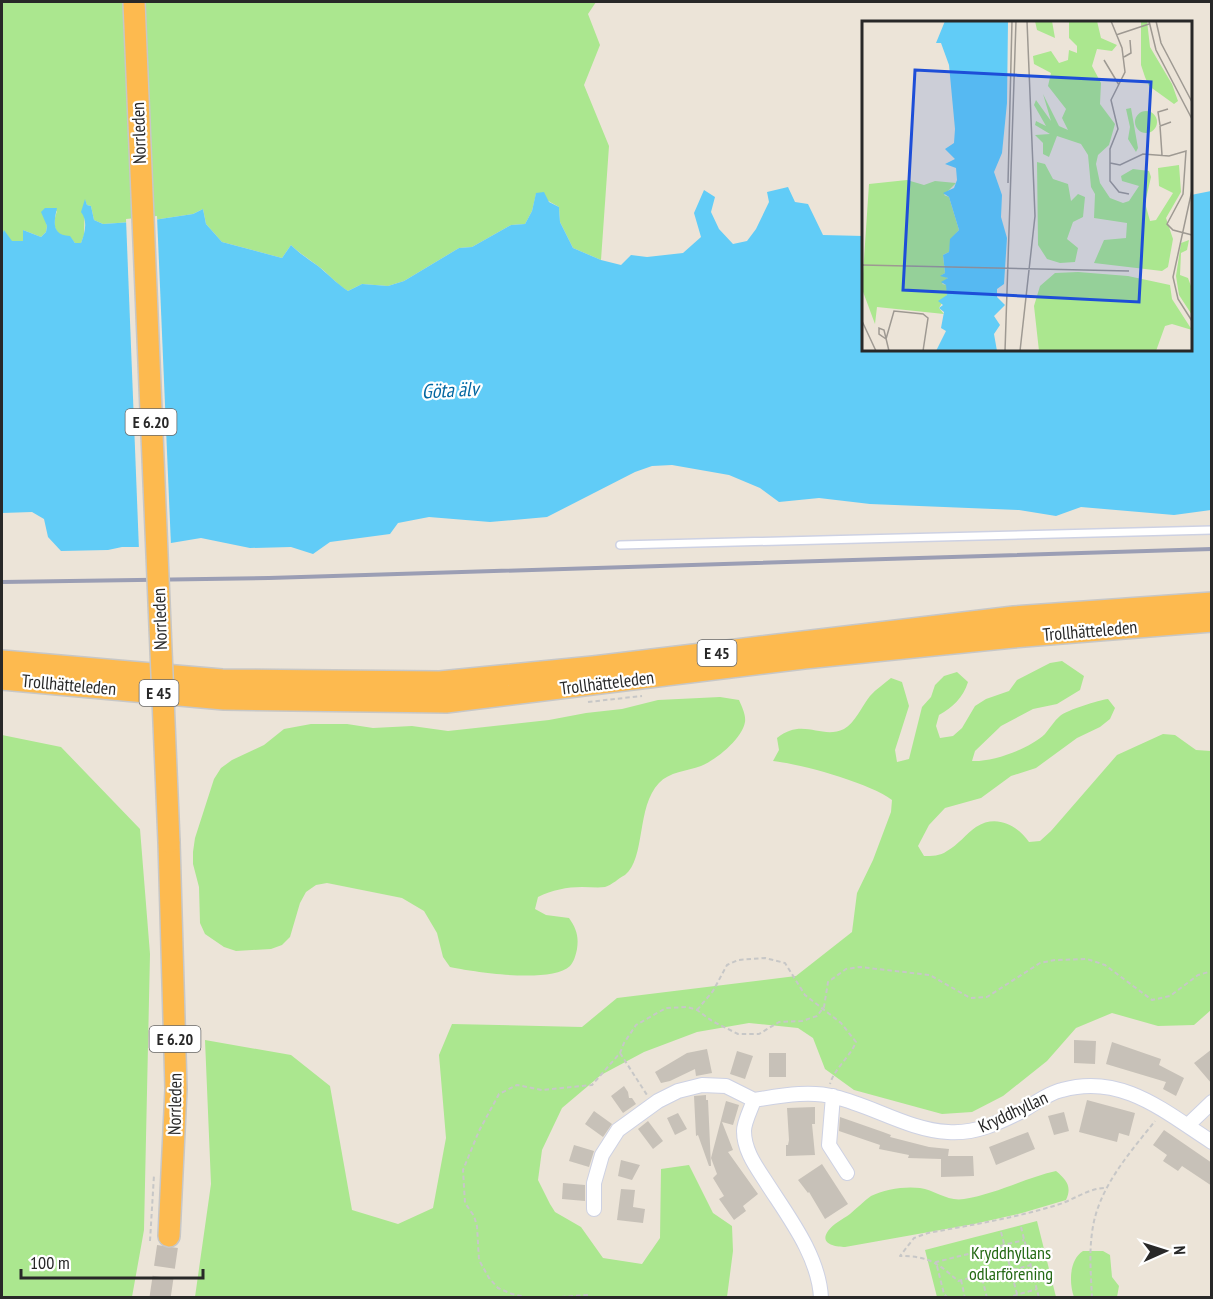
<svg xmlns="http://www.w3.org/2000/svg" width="1213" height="1299" font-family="'PT Sans Narrow',sans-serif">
  <rect width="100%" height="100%" fill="#ece4d8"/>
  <path fill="#abe78f" d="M2,2h594l-8,12 12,31 -16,40 25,61 -8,114 -28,-12 -13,-26 -1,-15 -23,-13 -4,17 -7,13 -14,1 -39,22 -13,1 -55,33 -16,5 -26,-2 -14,7c-12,-7 -19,-17 -30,-25 -9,-7 -19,-13 -27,-21l-9,13 -60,-16 -16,-18 -3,-15 -10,5 -46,7 -44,3 -9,-4 -3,-14 -4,-1 -2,-5 -1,35 -3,8h-6l-5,-6c-16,-1 -18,-12 -13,-26l-12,7 2,8 -1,6 -5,5 -18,-7v12h-11l-8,-11 -2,9z
    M1062,661l22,15 -4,14 -23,14 -24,5 -32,17 -26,25 -3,10c21,1 57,-12 73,-27 5,-6 9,-13 15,-18 7,-6 39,-16 48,-17l7,9 -5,11 -10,8 -23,11 -41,30 -25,8 -30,22 -36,10 -16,17 -11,21 6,10c8,0 16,0 23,-5 11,-6 19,-17 29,-24 20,-13 41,-2 53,15l11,-1 11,-10 66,-76 46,-21 12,1 21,15 15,1v259l-17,15 -36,1 -46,-13 -36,15 -29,33 -44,35 -31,16 -30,2 -88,-24 -29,-21 -12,-31 -15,-10 -49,-5 -52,9 -53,20 -43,23 -39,33 -20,42 -4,30 12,24 5,8 26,15 22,31 39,6 18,-26 1,-69 28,-4 24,48 19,13 1,25 -6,46h-532l16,-113 -6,-144 86,15 39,31 22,124 46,14 35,-16 13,-70 -7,-83 13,-31 130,3 35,-29 179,-22 56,-44 5,-39 16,-33 18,-48 1,-12c-22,-17 -91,-36 -119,-39l6,-11 -2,-12c26,-21 44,2 67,-9 11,-6 18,-23 26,-33 6,-7 14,-12 21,-18l11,4 7,24 -14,44 2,12 12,-3 13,-52 9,-10 4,-12 9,-9 13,-4 11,10c-5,16 -15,25 -29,33l-3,11 4,12 13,-2 9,-8 13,-22 11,-7 23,-8 8,-11 33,-17z
    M720,697l19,3c3,7 7,15 6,22 -3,17 -29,38 -44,44 -14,5 -32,6 -42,17 -23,24 -13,75 -34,92 -6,3 -13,10 -20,12 -7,1 -15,0 -23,0 -15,0 -30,3 -44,10l-3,12 11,6 23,3c7,10 10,18 8,31 -1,5 -3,13 -7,17 -19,18 -96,6 -120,1l-7,-10 -6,-24 -13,-22 -22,-13 -75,-15 -11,2 -10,7 -6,11 -10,34 -8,8 -11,4 -35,2 -12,-4 -19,-13 -5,-11 -1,-36 -6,-23v-12l2,-14 19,-59 7,-11 11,-8 32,-15 20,-16 27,-5h36l26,4 39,-2 36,5 101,-11 37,-7 36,-4 36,-9z
    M2,735l59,12 79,82 10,125 -6,276 -12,67h-130z
    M1056,1171c11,9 16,16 10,29l-44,13 -48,11 -129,23c-10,0 -26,-3 -17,-16 5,-7 15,-12 22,-17 7,-6 14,-13 21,-18 13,-7 35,-10 49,-8 15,2 28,14 44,11 32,-5 61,-21 92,-28z
    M1037,1221l19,76h-119l-12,-47z
    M1083,1251h20l7,4 2,22 7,9 -2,11h-43c-5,-14 -5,-37 9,-46z"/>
  <path fill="#61ccf7" d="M788,187l7,15 13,2 15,31 40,1 1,114h326l1,-155 20,-4v319l-37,5 -93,-8 -25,9 -37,-6 -149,-6 -51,-6 -40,4 -19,-14 -31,-13 -57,-10 -20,1 -17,6 -88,45 -57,5 -61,-5 -31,6 -8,11 -60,8 -17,12 -22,-7 -41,1 -49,-10 -54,9h-25l-14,3 -47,1 -13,-14 -4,-18 -12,-7 -30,1v-278l2,-5 8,11h11v-11l18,7 5,-5 1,-6 -6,-14 4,-4h12c-3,14 -6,27 13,28l5,7h6c4,-10 7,-22 0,-31l4,-13 2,6 4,1 3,14 9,4 44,-3 46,-7 10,-5 3,15 16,18 60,16 9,-13c8,8 17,14 27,21 10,8 18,17 30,25l14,-7 26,2 16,-5 55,-33 13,-1 39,-22 14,-1 7,-13 4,-18 8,-1 5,10 10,5 1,15 13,26 28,12 20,5 10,-10 16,2 36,-4 18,-16 -7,-24 10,-23 11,7 -4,15 8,17 14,15 14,-3 9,-12 13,-27 -2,-10z"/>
  <path fill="#ece4d8" d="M157,216l14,330 -32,4 -13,-331z"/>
  <path fill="#c7c1b8" d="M1074,1040l22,1 -1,23 -21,-1z
    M1112,1042l49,17 -2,6 25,13 -8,18 -13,-7 3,-7 -60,-18z
    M707,1049l5,24 -16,3 -1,-7 -25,12 -9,2 -6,-11 32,-19z
    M1212,1049v35l-18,-21z
    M737,1051l16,5 -8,23 -15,-5z
    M769,1053h17v24h-17z
    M624,1086l4,6 1,6h3l4,6 -13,9 -12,-17z
    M706,1095v5h2l3,66h-2l-11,-31 -2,1 -2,-40z
    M1087,1100l48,13 -6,23 -10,-3 -2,9 -38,-10z
    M726,1101l13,4 -6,20 -11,-3 11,28 -5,2 30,42 -15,12 3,5 -12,9 -15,-21 5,-3 -11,-18 4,-4 -6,-16z
    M815,1107v17h-3l3,31 -29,1v-11h2l1,-5 -2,-32z
    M594,1111l18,13 -9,13 -18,-13z
    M1064,1112l5,19 -15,4 -6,-19z
    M678,1113l9,16 -12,6 -8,-17z
    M840,1117l43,15 8,3 -1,2 39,10 20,2 -1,7h25l1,20 -33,1v-18l-33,-1 1,-3 -30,-6 1,-4 -41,-14z
    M648,1121l15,20 -10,8 -15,-20z
    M1164,1130l48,33v23l-30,-20 -4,5 -15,-10 4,-6 -14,-10z
    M1028,1132l7,17 -39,16 -7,-18z
    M574,1145l20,6 -5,16 -20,-6z
    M621,1160l19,5 -8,15 -14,-4z
    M822,1164l26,40 -23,15 -16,-27 -1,1 -10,-13z
    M563,1183l22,2v16l-23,-2z
    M621,1189l14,1 -2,17 12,2 -2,14 -26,-3z"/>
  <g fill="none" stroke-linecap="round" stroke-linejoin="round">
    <path stroke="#c5beb5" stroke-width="21" stroke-dasharray="21 10" stroke-linecap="butt" d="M160,1298l9,-62"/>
    <g stroke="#cdd1e3" stroke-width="10">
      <path id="service" d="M620,545l592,-15"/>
    </g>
    <g stroke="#cdd1e3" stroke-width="16">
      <path id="minor" d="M833,1096l-4,49 18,28
        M754,1100c26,-4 55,-10 81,-3 38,9 74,33 113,35 28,2 50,-9 74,-21 12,-7 26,-18 40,-21 60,-17 103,22 150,52
        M1188,1125l24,-23
        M594,1209v-26l8,-28 16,-25 40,-29 20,-10 24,-6 24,1 28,14c-3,9 -10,22 -10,31 0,21 14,38 24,54 22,34 51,72 53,113"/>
    </g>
    <g stroke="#c7c7c7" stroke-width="24">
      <path id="trunk" d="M2,661l220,19 218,2 153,-15 421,-50 198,-14
        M2,679l222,20 222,3 358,-44 209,-21 199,-16
        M169,842l7,247 -7,147"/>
    </g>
    <path stroke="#c7c7c7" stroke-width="2" stroke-dasharray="4.5 3" stroke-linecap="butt" d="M588,702l54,-6
      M697,1010l16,-19 14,-26 11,-5 27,-2 20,5 20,32 36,28 15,19c-6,15 -22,27 -26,42
      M620,1053l27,42
      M1021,1227l18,71
      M1001,1232l17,66
      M150,1241l4,-66
      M982,1278l-1,-3 -23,6c-20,-18 -30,-25 -58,-25l14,-18 14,-5c43,-8 87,-15 129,-28 17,-5 31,-17 49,-17
      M961,1280l4,18
      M529,1298l-17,-4 -14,-6 -9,-10 -10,-18 -2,-34 -3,-10 -9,-13 -2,-33 16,-39 20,-37 18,-9 25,5 50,-5 28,-32 4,-10 12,-18 30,-17 21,-1 10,3 15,11 26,13h21l20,-12 23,-1 15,-5 7,-9 4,-25 18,-13 14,-2 70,8 40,23 17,-1 53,-34 15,-3 32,-1 18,6 47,35 18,-4 28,-21 14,-4
      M546,1298l42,-3 5,3
      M948,1298l-4,-4 -8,-32 88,-22
      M987,1298l-5,-20 49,-13
      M1006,1298l31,-9
      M1092,1298c-1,-22 -3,-44 0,-65 5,-44 37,-79 63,-112"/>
    <use href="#service" stroke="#fff" stroke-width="7"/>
    <use href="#minor" stroke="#fff" stroke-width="14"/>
    <use href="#trunk" stroke="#fdba4f" stroke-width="21"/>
    <path stroke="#9b9eb4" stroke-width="4" d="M2,582l267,-4 943,-29"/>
    <g stroke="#c7c7c7" stroke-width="24" stroke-linecap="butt">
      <path id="trunk-bridge" d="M134,2l35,840"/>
    </g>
    <use href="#trunk-bridge" stroke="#fdba4f" stroke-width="21"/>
  </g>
  <g text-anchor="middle" stroke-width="4.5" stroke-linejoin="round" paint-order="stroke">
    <g fill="#fff" stroke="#686868" stroke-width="1.5">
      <rect x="125.5" y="409" width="51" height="26" rx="4.5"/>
      <rect x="697.5" y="640" width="39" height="26" rx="4.5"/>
      <rect x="139.5" y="680" width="39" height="26" rx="4.5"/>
      <rect x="149.5" y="1026" width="51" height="26" rx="4.5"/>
    </g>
    <g font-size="16" font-weight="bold" fill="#282828">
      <text x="151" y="428">E 6.20</text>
      <text x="717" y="659">E 45</text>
      <text x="159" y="699">E 45</text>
      <text x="175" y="1045">E 6.20</text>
    </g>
    <g font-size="18" fill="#282828" stroke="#fff">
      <text transform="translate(139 133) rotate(-92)" y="6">Norrleden</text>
      <text transform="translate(160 619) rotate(-92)" y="6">Norrleden</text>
      <text transform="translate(1090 631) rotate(-5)" y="6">Trollhätteleden</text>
      <text transform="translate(607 683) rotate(-7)" y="6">Trollhätteleden</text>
      <text transform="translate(69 685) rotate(5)" y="6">Trollhätteleden</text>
      <text transform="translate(175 1104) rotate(-89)" y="6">Norrleden</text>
      <text transform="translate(1013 1112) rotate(-25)" y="6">Kryddhyllan</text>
    </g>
    <g font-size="18" fill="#246914" stroke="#fff">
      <text x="1011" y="1259">Kryddhyllans<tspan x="1011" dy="21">odlarförening</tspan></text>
    </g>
    <g font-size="20" font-style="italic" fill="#0367a1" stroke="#fff">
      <text transform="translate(450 390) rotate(-3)" y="7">Göta älv</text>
    </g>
  </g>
  <g transform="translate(862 21)">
    <rect width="330" height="330" fill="#ece4d8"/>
    <path d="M173,0h17l3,17 -18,-8zM207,0h28l4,17 16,7 -5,6 -15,-2 -5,17 9,17 -1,21 15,20 -6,21 -11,10 -2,9 4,19 10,15 13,5 6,-2 10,-15 -17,-5 -1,-5 12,-7 16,2 2,6 -6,26 5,18 6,-1 17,-27 -14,-7 -1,-18 21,-3 2,27 -15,26 7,21 -5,28 -6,4 -68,-8 10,-23 22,-2 1,-15 -33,-5 1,-24 -4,-7 -3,-32 -7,-11 -24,-8 -8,21 -6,-3v-11l-8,-8 15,-1 -15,-9 1,-4 10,5 -12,-21 2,-5 15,21 -8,-27 16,32 9,4 -6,-12 4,-9 -18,-23 3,-13 -17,-9 -1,-8 18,-5 8,12 9,-3 1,-10 8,3v-7l-8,-8zM279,0h6l3,26 22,37 6,17 -4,3 -25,-18 -4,-9 -4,-12zM269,87l7,40 -2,4 -8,-13 2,-12 -4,-18zM273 101a11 11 0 1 1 22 0a11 11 0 1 1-22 0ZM175,141l8,2 8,15 15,5 3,17 7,-7 7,3 -2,20 -10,5 -6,17 11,9 -3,14 -15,1 -13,-4 -9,-14zM45,159l17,5 11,-4 21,2 -12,12 5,2 10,33 -8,9 -2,13 -6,3 2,18 -3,2 6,3 -6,6 5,1v10l-8,13 5,6 -67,-7 -2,17 -13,-35 7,-105zM327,219l-2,10 -6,3 -1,22 8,3 4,11v26l-13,-20 -3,-19 5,-33zM216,251l50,4 42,9 2,14 20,31 -20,-6 -7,2 -9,25h-117l-5,-45 6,-20 15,-13z" fill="#abe78f"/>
    <path d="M83,0h63l-1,82 -5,50 -8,19 8,23 -1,22 6,21 -3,46 -7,5v8l8,8 -11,11 6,9 -6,9 3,17h-61l10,-20 -5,-3 3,-16 -5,-4 4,-3 -5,-4 9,-6 -1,-10 -5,-3 7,-4 -8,-2 5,-3 -2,-18 6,-3 1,-13 9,-9 -10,-33 -6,-4 11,-5 3,-8 -1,-12 -11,-4 10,-5 -10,-10 9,-6 1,-14 -6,-64 -8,-22h-5z" fill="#61ccf7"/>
    <path fill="none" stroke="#9e9992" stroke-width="1.5" d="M287,0l7,29 36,69M294,0l5,22 31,59M254,14l33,-11M262,36l7,-4 -1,-13M242,39l15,25M298,104l-2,-13 10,-3M0,112v50M300,134l-2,-29 11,-4M248,142v-14l8,-20 -7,-29 14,-28 -3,-24 -11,-27M146,162l4,-162M330,169l-19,87 5,22 14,22M267,173l-10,-2 -9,-11v-18l10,2 23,-11 26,2 17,-5 -3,43 -16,30 6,6 19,5M330,221v43M0,244l267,6M0,300l14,30M24,318l8,-28 29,3 5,4 -5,33M24,318l-7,-5v-6l5,2 5,21M143,330l11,-330M158,330l15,-135 -8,-195"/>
    <path fill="#1d4ed8" fill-opacity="0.15" stroke="#1d4ed8" stroke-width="3" d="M53,49l236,12 -12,220 -236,-12z"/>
    <rect width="330" height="330" fill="none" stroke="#282828" stroke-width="3"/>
  </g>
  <rect width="1213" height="1299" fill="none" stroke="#282828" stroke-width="6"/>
  <g transform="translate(1165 1251) rotate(87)" stroke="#ffffff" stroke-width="4.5" paint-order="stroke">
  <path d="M0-4.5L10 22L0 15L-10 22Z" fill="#282828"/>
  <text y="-9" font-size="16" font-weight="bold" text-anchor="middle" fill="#282828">N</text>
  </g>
  <path d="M21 1269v9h182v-9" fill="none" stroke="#282828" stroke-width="3"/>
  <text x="30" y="1269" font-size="18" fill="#282828" stroke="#ffffff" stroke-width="4.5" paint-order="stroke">100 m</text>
</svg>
